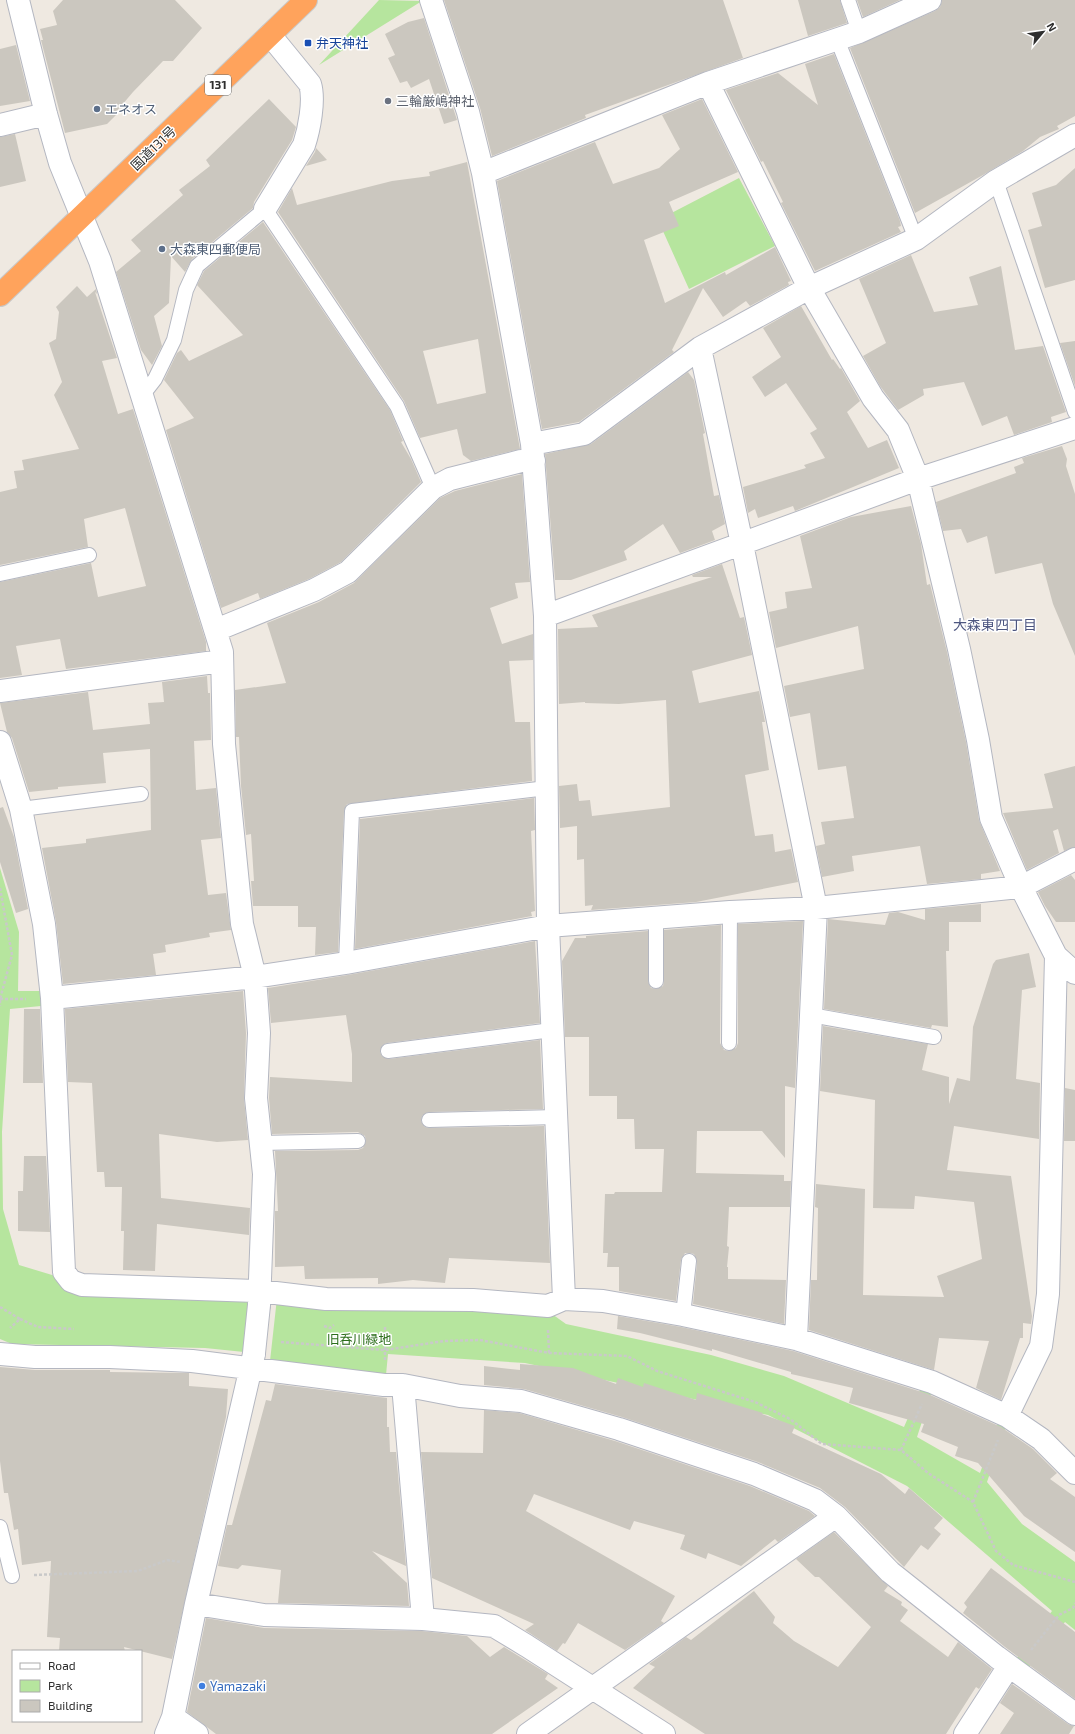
<svg xmlns="http://www.w3.org/2000/svg" width="1075" height="1734" font-family="'Exo 2','Noto Sans JP',sans-serif">
  <rect width="100%" height="100%" fill="#efe9e1"/>
  <path fill="#b6e59e" d="M379,0l43,1 -103,64z
    M739,178l36,68 -86,43 -31,-69z
    M0,868l19,64 -1,59h22l1,15 -31,3 -8,123 1,77 16,56 43,13 189,21 -7,53 -39,-4 -193,-4 -12,-5z
    M277,1298l275,16 14,10 145,31 73,21 120,51 16,-37 11,4 -14,43 63,36 18,-50 8,3 -19,56 35,42 53,38v68l-10,-8 -37,46 -12,-9 36,-48 -145,-125 -139,-71 -243,-52 -137,-9 -2,21 -116,-14z"/>
  <path fill="#cbc7bf" fill-rule="evenodd" d="M63,0h112l27,28 -29,33h-10l-30,31 -17,20v3l-9,9 -42,9 -24,-93h2l-3,-11 17,-4 -4,-14z
    M444,0h279l20,58 -158,57 1,3 -94,38 -12,-48z
    M798,0h42l7,23 -39,13z
    M857,0h43l-37,17z
    M942,0h133v116l-18,10 2,3 -19,8 -17,14 -40,24 -68,38 -65,-165 85,-37 5,-4z
    M424,18l33,102 -13,4 -15,-45 -18,9 -4,-7 -7,2 -12,-25 7,-3 -10,-21 23,-12z
    M16,45l14,56 -30,5v-57z
    M834,54l66,167 1,5 -3,1 3,5 -86,39 -34,-68 2,-1 -20,-41 -2,1 -35,-72 52,-17 40,32 -13,-41z
    M269,99l27,28 -4,13 -38,62 -1,6 -61,51 -7,13 -14,-16 -2,47 -15,13 8,30 -10,19 -11,-15 -25,-78 25,-21 -10,-11 52,-45 -4,-5 31,-24 -4,-6z
    M702,99l36,73 -69,30 10,24 -35,14 21,63 60,-31 1,3 49,-28 16,34 -3,1 1,3 -39,21 -4,-5 -23,16 -20,-29 -31,62 2,2 -95,70 -37,7 -45,-248 98,-39 18,42 46,-16 21,-19 -18,-34z
    M15,134l11,47 -26,6v-50z
    M316,148l11,12 -21,6 9,-14z
    M467,162l53,287 -49,12 -8,-6 -6,-26 -37,9 -16,-37 -126,-189 14,-24 5,17 95,-24 38,-5 -1,-4zM478,339l8,54 -49,11 -14,-53z
    M1075,168v112l-30,8 -17,-58 14,-4 -10,-33 24,-8z
    M263,222l127,188 13,31 -2,1 10,17 10,23 -80,80 -32,17 -49,20 -2,-6 -37,15 -55,-178 28,-12 -30,-38 13,-27 4,-3 8,11 54,-26 -46,-50 7,-14z
    M911,255l23,57 44,-7 -9,-28 32,-11 14,84 28,-4 23,66 -15,5 1,5 -38,13 -7,-19 -25,10 -18,-44 -41,7 1,6 -26,15 -18,-24 -17,-30 23,-13 -27,-64z
    M77,286l10,11 9,-8 1,5 -2,-2 22,66 -15,3 16,53 15,-5 73,233v9l-140,18 -6,-30 -44,7 6,29 -22,3v-96l91,-19 7,34 48,-11 -21,-78 -41,11 4,28 -88,18v-73l17,-4 -3,-17 10,-1 -2,-10 57,-11 -25,-54 8,-13 -13,-39 7,-4 3,-27 -3,-5z
    M801,306l31,54 1,-1 7,10 1,-1 19,33 -13,11 21,36 19,-8 12,28 -104,43 -2,-5 -35,12 -3,-9 -7,4 -5,-26 63,-19 -2,-3 21,-7 -15,-25 7,-4 -31,-46 -21,14 -13,-20 29,-20 -18,-29z
    M1075,341v45l-15,-43z
    M688,372l6,8 11,53 -2,1 11,62 5,-1 6,29 -13,7 3,9 -35,13 -17,-29 -39,27 3,9 -56,20h-16l-10,-126 46,-10z
    M1062,446l5,13 -1,7 9,28v162l-22,-52 -11,-41 -47,11 -8,-38 -20,7 -6,-14 -18,2 -7,-29 80,-29 -2,-6 10,-4 -2,-5z
    M522,474l8,108 -15,1 3,15 -28,10 12,36 31,-10v26l-24,1 6,61h15l2,59 -185,23 -3,7 -6,141 -23,3 1,-28h-18v-21h-45l-2,-25h3l-3,-47 -5,1 -5,-49 -2,-49h-3l-1,-47 51,-7 -19,-60 52,-21 35,-19 86,-85 15,-7z
    M911,506l10,38 6,41 3,-1 17,68 19,90 13,78 21,51 -19,3v5l-54,5 -7,-38 -68,10 2,15 -32,6 -6,-31 9,-2 -4,-22 33,-4 -8,-52 -28,4 -8,-57 -20,4 -6,-31 80,-17 -6,-43 -82,22 -7,-36 18,-4 -2,-16 27,-4 -12,-52 51,-19z
    M722,564l18,54 4,-1 8,38 -60,16 7,32 60,-12 6,31h-3l7,48 -24,5 10,61 18,-2 2,18 16,-3 7,33 -102,20 -105,8 2,-5 -8,1 -1,-47 -7,1v-34l-17,2 -1,-42 18,-2 2,17 11,-1 2,16 78,-9 -4,-107 -47,4 -34,-1v-1l-26,2 -1,-75 40,-2 -6,-12 120,-38h-19l-1,-2z
    M207,676l1,17h2l1,47 -17,1 2,49 20,-2 5,50 -20,2 7,55 18,-2 5,37 -22,3 1,4 -45,8 1,7 -13,2 3,21 -93,9 -7,-62 -14,-74 44,-5v-4l65,-9 -1,-81 -47,4 3,30 -48,4v2l-29,3 -17,-54 -5,-6 -7,-29 88,-11 5,38 57,-6 -2,-21 16,-1 -2,-20z
    M1075,766v81l-11,4 -6,-22 -5,2 6,22 -32,17 -24,-57 50,-5 -9,-34z
    M534,798l1,32 -4,1 4,80 -4,1 1,4 -177,33 5,-130z
    M3,807l11,30 14,72 -12,4 -16,-51v-54z
    M1071,875l4,5v42h-19l-11,-16 -7,-14z
    M981,904v18h-32v29h-3l2,76 -16,-2 -1,3 -107,-19 4,-90 57,6 4,-12 9,-1 27,8v-11z
    M803,921l-8,167 -10,-2v72l-23,-27h-65l-1,42 88,2v6h7l-1,26h-61l-2,39 2,1 -2,20h1v12l58,1 -2,44 -91,-20 4,-42 -3,-8 -4,-1h-5l-4,7 -5,41 -57,-10v-24h-12l1,-14h-5l2,-59h9l1,-2h47l2,-43h-29l-1,-30h-17v-23h-28v-59h-24l-3,-76 13,-23h11v-2l62,-5v50l3,7 5,1 7,-3 1,-5v-51l57,-5 -1,118 4,7 5,1 7,-3 2,-5v-119z
    M535,941l5,82 -153,20 -4,2 -3,7 2,4 7,3 151,-19 3,69 -114,3 -7,4 -1,5 4,6 4,1 115,-2 6,137 -101,-5 -4,25 -32,-3 -35,4v-6l-73,1 -1,-13 -29,1v-56h3l-3,-60 83,-1 5,-2 3,-7 -1,-5 -7,-4 -86,2 -3,-36 1,-21 82,5v-28l-6,-39 -75,8 -3,-35 80,-13z
    M1029,953l7,34 -14,3 -6,89 24,4 -1,56 -85,-13 -7,44 64,6 21,140 -1,8 -8,-1v15h-3l-19,62 -25,-12 13,-47 -50,-3 -5,32 -125,-40 2,-50h6l1,-72 -3,-1 1,-23 49,5 -2,106 81,2 -7,-21 45,-17 -8,-57 -59,-6 -1,13 -41,-1 2,-108 -55,-9 3,-65 105,18 -6,26 27,7v27l8,-26 13,3 3,-54 20,-63 3,-4z
    M243,991l3,42 -2,65 4,42 -31,2 -58,-8 2,64 89,10 -1,27 -92,-11 -2,47 -32,-1 1,-39h-3l1,-44h-17l-1,-15h-7l-5,-89 -24,-1 -3,-73z
    M24,1009h16l3,74h-20z
    M1065,1088l10,2v51h-11z
    M24,1156h22l4,76 -32,-1v-40h5z
    M618,1316l63,11 112,24 135,43 73,33 32,22 24,24 -7,6 25,18v55l-51,-36 -46,-53 -23,-7 3,-9 -37,-15 3,-8 -75,-21 4,-15 -62,-14v-2l-79,-23v2l-72,-18 -23,-4z
    M520,1364l53,4 43,16 2,-6 25,9 1,-4 52,17 1,-7 66,20 -1,1 33,12 -3,7 89,41 24,20 4,-6 34,30 -9,10 7,6 -13,16 -7,-5 -17,22 -59,-60 -25,-19 -62,-26 -136,-45 -98,-28 -40,-4v-19l36,4z
    M0,1367l35,3h75v2l79,1v13l39,3 -2,28 -54,242 -48,-12 1,4h-66l1,-13 -13,-1 4,-76 -29,4 -4,-36 -4,1 -6,-37h-4l-4,-32z
    M275,1384l112,14v29h2l1,25h6l10,114 -34,-15 35,32 2,23 -131,-3 3,-33 -39,-5 -4,4 -20,-3 9,-41h5l34,-125 5,1z
    M484,1410l35,3 96,28 135,45 59,25 6,5 -37,26 -3,-3 -34,27 -33,-13 -2,6 -26,-10 5,-14 -51,-14 -4,9 -96,-36 -8,17 149,85 -14,25 3,2 -39,27 -47,-27 -13,21 -2,-1 -6,8 -32,-21 9,-6 -102,-46 -11,-126 62,1z
    M834,1532l54,54 -4,5 18,11 -1,3 7,5 -8,11 48,36 10,-15 34,27 -13,20 -3,-2 -30,47h-241l-72,-46 22,-21 -6,-3 37,-27 5,3 63,-49 21,26 -2,6 21,18 44,26 33,-40 -52,-50h-4l-19,-18z
    M991,1568l84,64v67l-70,-52 -42,-34 4,-6 -3,-4z
    M206,1618l58,10 158,3 45,5 23,21 14,-10 44,27 -3,5 13,9 -66,46h-276l-29,-22z
    M1012,1684l56,40 6,2 -5,8h-69l14,-21 -14,-10z"/>
  <g fill="none" stroke-linecap="round" stroke-linejoin="round">
    <g stroke="#b4b7c1" stroke-width="16">
      <path id="lane" d="M848,0l11,32
        M837,39l79,200
        M996,181l79,231
        M140,391l8,-3 7,-9 19,-39 12,-50 11,-24 68,-57 132,197 36,82
        M0,574l89,-19
        M21,809l120,-15
        M656,918v63
        M346,963l6,-152 195,-23
        M811,1015l123,22
        M729,1043l1,-131
        M388,1051l164,-21
        M429,1120l127,-3
        M260,1143l98,-2
        M683,1315l6,-54
        M0,1527l12,49"/>
    </g>
    <g stroke="#b4b7c1" stroke-width="24">
      <path id="street" d="M18,0l28,114 14,49 40,98 122,391 2,92 18,180 13,53 4,56 -3,65 8,76 -5,131
        M431,0l37,112 15,61 49,271 13,172 3,310 16,373
        M708,83l101,205 107,-49 80,-58 79,-46
        M0,125l46,-11
        M483,173l225,-90 151,-51 71,-32
        M265,209l39,-64c5,-15 11,-45 6,-61l-40,-49
        M700,348l42,196 74,364 -20,431
        M532,444l52,-10 116,-86 109,-60 64,110 25,32 20,49 41,170 19,91 13,78 30,69 35,69 19,17
        M545,616l373,-137 157,-51
        M216,630l98,-40 34,-18 85,-84 17,-9 71,-18h13
        M0,691l222,-30
        M0,742l21,67 23,115 8,74 12,274 7,9 11,4 177,6 67,8 147,1 75,6 16,-7 39,2 80,14 113,24 136,43 75,34 34,23 34,34
        M52,998l203,-21 91,-14 202,-37 182,-14 86,-4 205,-21 54,-28
        M0,1354l35,3h75l82,4 192,24h19l57,11 61,5 98,28 135,45 61,26 21,16 54,56 107,85 78,57
        M403,1385l20,234
        M1007,1416l34,-70 7,-52 8,-338
        M196,1604l68,11 159,4 71,7 33,20 137,88
        M173,1717l24,17
        M166,1734l7,-17 23,-113 58,-250
        M528,1734l308,-218
        M965,1734l44,-68"/>
    </g>
    <g stroke="#c9c9c9" stroke-width="24">
      <path id="highway" d="M0,295l306,-295"/>
    </g>
    <path stroke="#c9c9c9" stroke-width="2.5" stroke-dasharray="3 2" stroke-linecap="butt" d="M0,888l12,67 -12,44v7
      M0,999h26
      M0,1307l20,12 -10,9
      M20,1319l18,8 36,2
      M324,1326l6,2 4,-3
      M548,1330l1,23
      M281,1342l104,8 59,-9 36,-1 69,13 78,3 30,15 98,31 35,17 32,25 79,6 27,23 45,29 23,49 17,14 62,17
      M385,1360v-35
      M901,1450l21,-46
      M973,1502l25,-62
      M34,1575l104,-4 29,-11 14,2
      M1031,1650l28,-35 14,-7 2,-5"/>
    <use href="#lane" stroke="#fff" stroke-width="14"/>
    <use href="#street" stroke="#fff" stroke-width="22"/>
    <use href="#highway" stroke="#ffa35c" stroke-width="22"/>
    <g stroke="#b4b7c1" stroke-width="24" stroke-linecap="butt">
      <path id="street-bridge" d="M254,1353l5,-48"/>
    </g>
    <use href="#street-bridge" stroke="#fff" stroke-width="22"/>
  </g>
  <rect fill="#1a4fb4" stroke="#fff" stroke-width="1.5" x="304" y="39" width="8" height="8" rx="2"/>
  <circle fill="#6b7280" stroke="#fff" stroke-width="1.5" cx="388" cy="101" r="4"/>
  <g fill="#5c6f8a" stroke="#fff" stroke-width="1.5">
    <circle cx="97" cy="109" r="4"/>
    <circle cx="162" cy="249" r="4"/>
  </g>
  <circle fill="#3f7fe0" stroke="#fff" stroke-width="1.5" cx="202" cy="1686" r="4"/>
  <g text-anchor="middle" stroke-width="3" stroke-linejoin="round" paint-order="stroke">
    <rect fill="#fff" stroke="#6d6d6d" stroke-width="1" x="205" y="75" width="26" height="20" rx="3"/>
    <g font-size="12" font-weight="bold" fill="#2e2e2e">
      <text x="218" y="89">131</text>
    </g>
    <g font-size="13" fill="#164399" stroke="#fff" text-anchor="start">
      <text x="316" y="48">弁天神社</text>
    </g>
    <g font-size="13" fill="#5b616d" stroke="#fff" text-anchor="start">
      <text x="396" y="106">三輪厳嶋神社</text>
    </g>
    <g font-size="13" fill="#4e5e75" stroke="#fff" text-anchor="start">
      <text x="105" y="114">エネオス</text>
      <text x="170" y="254">大森東四郵便局</text>
    </g>
    <g font-size="13" fill="#2e2e2e" stroke="#fff">
      <text transform="translate(153 148) rotate(-44)" y="5">国道131号</text>
    </g>
    <g font-size="13" fill="#2c6e1b" stroke="#fff">
      <text x="359" y="1344">旧呑川緑地</text>
    </g>
    <g font-size="13" fill="#366cbe" stroke="#fff" text-anchor="start">
      <text x="210" y="1691">Yamazaki</text>
    </g>
    <g font-size="14" fill="#4d5680" stroke="#fff">
      <text x="995" y="630">大森東四丁目</text>
    </g>
  </g>
  <rect x="12" y="1650" width="130" height="72" fill="#ffffff" stroke="#ababab"/>
  <rect x="20" y="1663" width="20" height="6" fill="#ffffff" stroke="#ababab"/>
  <text x="48" y="1670" font-size="12" fill="#2e2e2e">Road</text>
  <rect x="20" y="1680" width="20" height="12" fill="#b6e59e" stroke="#ababab"/>
  <text x="48" y="1690" font-size="12" fill="#2e2e2e">Park</text>
  <rect x="20" y="1700" width="20" height="12" fill="#cbc7bf" stroke="#ababab"/>
  <text x="48" y="1710" font-size="12" fill="#2e2e2e">Building</text>
  <g transform="translate(1043 32) rotate(61)" stroke="#ffffff" stroke-width="3" paint-order="stroke">
  <path d="M0-3L7 15L0 10L-7 15Z" fill="#2e2e2e"/>
  <text y="-6" font-size="11" font-weight="bold" text-anchor="middle" fill="#2e2e2e">N</text>
  </g>
</svg>
